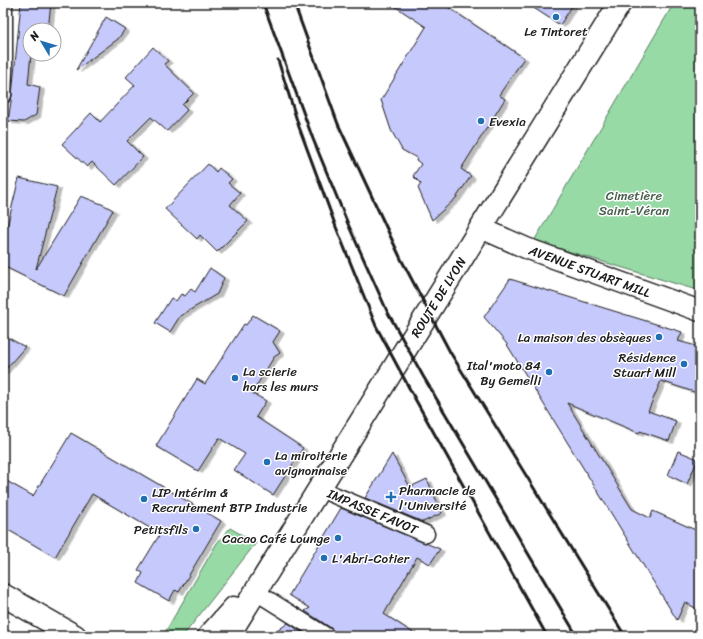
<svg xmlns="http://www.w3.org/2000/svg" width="703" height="639" font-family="Sriracha,sans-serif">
  <defs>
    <filter id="shadow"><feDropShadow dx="4.5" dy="2.5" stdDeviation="0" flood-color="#0004"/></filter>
  </defs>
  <rect width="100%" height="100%" fill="#fff"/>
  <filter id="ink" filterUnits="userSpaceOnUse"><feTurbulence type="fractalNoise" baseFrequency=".025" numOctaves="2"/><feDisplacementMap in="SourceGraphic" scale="8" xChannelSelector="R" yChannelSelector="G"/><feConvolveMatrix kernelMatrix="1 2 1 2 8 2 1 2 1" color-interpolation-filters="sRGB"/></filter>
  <g filter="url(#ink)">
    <path fill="#97daa6" stroke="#5a7b61" d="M674,3h26v288l-166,-50z
      M230,528l26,15 -73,93h-14l-5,-2 53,-91z"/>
    <path fill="#c6c9fb" stroke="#1c1c1c" filter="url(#shadow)" d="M21,3h30l-3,27h-18v24h1l-3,30 12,3 -4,28 -12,7 -16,-1 4,-26z
      M390,3h52l82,55 -25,37 6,4 -44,70 10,7 -15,22 -24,22 -14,-32 3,-4 -8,-8 8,-12 -5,-4 1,-2 -15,-8 -11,-20 -10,-30 45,-73z
      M526,3h48l-14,22z
      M106,17l19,12 -7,10 -42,31z
      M153,47l15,14 -4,3 30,29 -12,12 5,5 -20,21 -16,-14 -24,24 16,16 -27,28 -24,-23 -5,5 -25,-23 29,-31 9,9 35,-37 -9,-8z
      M208,164l8,8 3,-4 13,11 -4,4 12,10 -10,12 18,16 -31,31 -17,-17 -3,4 -32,-30z
      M19,178l38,9 -21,82 45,-73 23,9 9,5 -49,86 -61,-30v-23z
      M210,268l14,10 -7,16 -37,22 -10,16 -15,-9 16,-25 5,3 5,-7 4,2 6,-7 4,3z
      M510,279l172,53 -4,9 22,6v47l-39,-13 -13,30 28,10 -7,20 -29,-10 -1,2 -72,-30 65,106 18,9 3,-7 47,21v79l-15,-9 -8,18 -171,-277 -22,-26z
      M253,315l27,16 -7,11 7,11 -6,4 -22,36 14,8 -10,16 47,31 -30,47 -39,-25 11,-16 -26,-16 -21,33 -42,-25 41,-67 8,5 39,-60 2,1z
      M3,335l22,12 -22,25z
      M71,433l150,88 -42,71 -4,-2 -6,11 -31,-18 5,-10 -5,-3 22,-36 -68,-40 -37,63 -52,-30v-48l30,17z
      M678,451l20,8 -11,25 -19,-9z
      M392,454l18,33 17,-8 15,34 -19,9 -58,-24z
      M341,508l99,41 -10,15 -13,-7 -33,57 34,22h-83l-1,-5 -3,-3 -26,-17 5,-3 -21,-13z
      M288,623l20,13h-38z"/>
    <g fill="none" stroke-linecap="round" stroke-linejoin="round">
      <g stroke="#1c1c1c" stroke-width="19">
        <path id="minor" d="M3,95l1,-24v-68
          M320,489l106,45
          M256,592l70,44"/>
      </g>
      <g stroke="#1c1c1c" stroke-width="23">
        <path id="tertiary" d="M481,228l45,20 174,63"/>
      </g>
      <g stroke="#1c1c1c" stroke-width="25">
        <path id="primary" d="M3,595l72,41
          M209,636l25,-28
          M228,636l392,-633"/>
      </g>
      <use href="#minor" stroke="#fff" stroke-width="16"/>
      <use href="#tertiary" stroke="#fff" stroke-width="20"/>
      <use href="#primary" stroke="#fff" stroke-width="22"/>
      <path stroke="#1c1c1c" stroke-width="3" d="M263,3l50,136 35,85 39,87 36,65 154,260
        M294,3l44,121 63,135 49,93 175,284
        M278,60l21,67 37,100 40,99 38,71 133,239"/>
    </g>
  </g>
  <g fill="#1f6fb2" stroke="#fff" stroke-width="1.5">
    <circle cx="556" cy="17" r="4"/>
    <circle cx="481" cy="121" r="4"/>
    <circle cx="659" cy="337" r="4"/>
    <circle cx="684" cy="364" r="4"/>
    <circle cx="549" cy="372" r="4"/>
    <circle cx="235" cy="378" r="4"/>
    <circle cx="267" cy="462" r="4"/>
    <path d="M389 491h4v4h4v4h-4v4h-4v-4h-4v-4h4z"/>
    <circle cx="144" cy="499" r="4"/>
    <circle cx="196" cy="529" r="4"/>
    <circle cx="338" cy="538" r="4"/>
    <circle cx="324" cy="558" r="4"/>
  </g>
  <g text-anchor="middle" stroke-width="3" stroke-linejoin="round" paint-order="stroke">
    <g font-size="13" fill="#1c1c1c" stroke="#fff" text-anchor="start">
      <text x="556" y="36" text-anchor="middle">Le Tintoret</text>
      <text x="489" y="126">Evexia</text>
      <text x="651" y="342" text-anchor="end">La maison des obsèques</text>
      <text x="676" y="362" text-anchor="end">Résidence<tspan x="676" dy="15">Stuart Mill</tspan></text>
      <text x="541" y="370" text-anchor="end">Ital'moto 84<tspan x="541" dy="15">By Gemelli</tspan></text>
      <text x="243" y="376">La scierie<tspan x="243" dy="15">hors les murs</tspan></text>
      <text x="275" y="460">La miroiterie<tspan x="275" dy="15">avignonnaise</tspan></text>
      <text x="399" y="495">Pharmacie de<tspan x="399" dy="15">l'Université</tspan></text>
      <text x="152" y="497">LIP Intérim &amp;<tspan x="152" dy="15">Recrutement BTP Industrie</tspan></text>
      <text x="188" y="534" text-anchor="end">Petitsfils</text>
      <text x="330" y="543" text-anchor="end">Cacao Café Lounge</text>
      <text x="332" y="563">L'Abri-Cotier</text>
    </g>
    <g font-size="13" fill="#475e4c" stroke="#fff">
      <text x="634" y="200">Cimetière<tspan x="634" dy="15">Saint-Véran</tspan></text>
    </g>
    <g font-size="13" fill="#1c1c1c" stroke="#fff">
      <text transform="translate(590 271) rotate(20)" y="5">AVENUE STUART MILL</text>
      <text transform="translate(438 297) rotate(-58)" y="5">ROUTE DE LYON</text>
      <text transform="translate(373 511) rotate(23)" y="5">IMPASSE FAVOT</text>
    </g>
  </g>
  <rect width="703" height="639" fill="none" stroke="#fff" stroke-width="16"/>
  <rect x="8" y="8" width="687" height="623" fill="none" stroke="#1c1c1c" stroke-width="1.5" filter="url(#ink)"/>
  <g transform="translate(42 42) rotate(308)"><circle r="19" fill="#ffffff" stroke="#a4a4a4"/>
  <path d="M0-3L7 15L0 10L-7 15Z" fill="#1f6fb2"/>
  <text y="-6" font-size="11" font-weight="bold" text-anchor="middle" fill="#1c1c1c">N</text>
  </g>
</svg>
